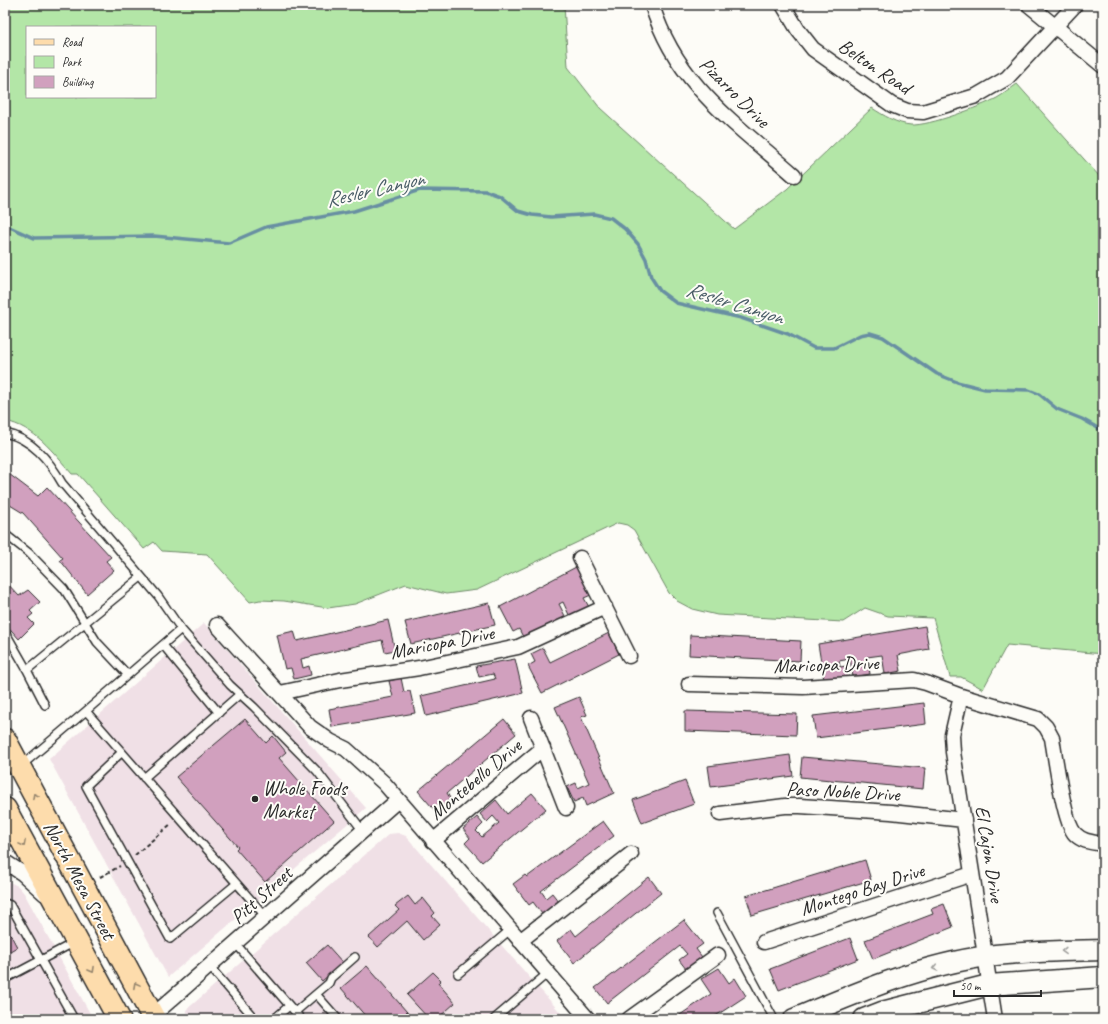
<svg xmlns="http://www.w3.org/2000/svg" width="1108" height="1024" font-family="Caveat,sans-serif">
  <rect width="100%" height="100%" fill="#fdfcf7"/>
  <filter id="ink" filterUnits="userSpaceOnUse"><feTurbulence type="fractalNoise" baseFrequency=".025" numOctaves="2"/><feDisplacementMap in="SourceGraphic" scale="8" xChannelSelector="R" yChannelSelector="G"/><feConvolveMatrix kernelMatrix="1 2 1 2 8 2 1 2 1" color-interpolation-filters="sRGB"/></filter>
  <g filter="url(#ink)">
    <path fill="#f0e0e6" d="M204,623l162,185 -198,169 -119,-218z
      M398,833l8,3 160,183h-375l-5,-9 203,-176z
      M5,880l13,6 6,7 69,126h-88z"/>
    <path fill="#b3e6a7" stroke="#6f8869" fill-rule="evenodd" d="M5,5h559l4,62 32,41 134,121 53,-40 85,-81c11,7 25,16 39,17 18,1 69,-18 86,-27 7,-4 13,-9 20,-14l83,93 3,-5v482l-96,-9 -24,44 -22,-12h-11l-17,-59 -45,-2 -23,-8 -22,14 -126,-7 -25,-6 -15,-8 -8,-8 -35,-63 -7,-5 -9,-2 -141,67 -31,4 -40,-10 -51,20 -27,4 -44,-7 -24,-1 -10,2 -43,-48 -45,-3 -8,-9 -10,7 -66,-75h-6c-19,-22 -37,-47 -67,-53zM27,27h128v70h-128z"/>
    <g fill="none" stroke-linecap="round" stroke-linejoin="round">
      <path stroke="#688fa2" stroke-width="3.5" d="M5,225l29,13 120,-2 75,7 37,-16 88,-16 66,-21 66,1 14,5 18,15 14,4 19,2 43,-3 17,4 14,11 13,15 8,15 5,18 9,14 16,12 65,15 47,16 26,14h20l26,-13 10,-2 13,4 54,37 20,8 28,7 44,1 10,4 18,15 25,10 21,12"/>
    </g>
    <path fill="#d1a0be" stroke="#2b2b2b" d="M5,471l33,25 9,-9 64,70 -5,4 8,9 -27,24 -27,-34 3,-2 -40,-45 -18,-11z
      M576,567l15,28 -7,3 5,9 -19,10 -7,-15 -4,2 7,14 -42,21 -5,-10 -6,3 -13,-25z
      M5,581l14,15 9,-6 12,12 -10,9 3,3 -5,4 6,6 -15,15 -14,-16z
      M489,603l6,22 -84,19 -6,-22z
      M388,620l7,30 -10,2 -3,-12 -81,19 2,9 6,-2 2,9 -17,4 -3,-11 -6,1 -8,-34 17,-4 3,10z
      M925,626l4,23 -31,6 3,16 -16,3 -3,-19 -15,2 3,17 -17,3 -3,-18 -11,2 1,6 6,-1 2,10 -24,4 -6,-36z
      M609,633l10,21 -77,39 -14,-27 7,-4 -4,-8 12,-6 7,14z
      M690,635l111,6 -1,20 -111,-6z
      M515,659l8,34 -97,23 -5,-20 74,-17 -2,-5 -14,3 -3,-11z
      M401,678l3,14 6,-1 5,22 -83,14 -3,-18 64,-12 -4,-16z
      M579,697l8,18 -6,2 33,76 -28,13 -3,-8 -9,4 -7,-15 9,-4 2,5 11,-5 -34,-76z
      M924,703l2,21 -110,14 -3,-22z
      M685,711l112,3 -1,21 -111,-4z
      M245,719l21,24 7,-7 13,16 -7,6 55,63 -69,61 -29,-33 2,-2 -62,-70z
      M504,719l12,15 -69,59 3,5 -7,6 3,3 -8,7 -20,-23z
      M790,755l3,21 -82,11 -3,-21z
      M802,757l123,11 -2,21 -123,-12z
      M685,781l9,23 -52,19 -9,-23z
      M532,793l14,16 -64,53 -17,-19 5,-5 -7,-9 14,-12 6,7 -7,7 6,6 17,-14 -6,-7 -6,6 -7,-8 16,-14 11,14z
      M603,821l11,15 -73,55 5,7 6,-5 7,9 -17,12 -9,-12 -4,3 -16,-21 12,-9 2,2z
      M865,860l6,20 -119,35 -6,-19z
      M649,877l12,16 -87,70 -17,-22 14,-12 5,7z
      M408,896l7,9 8,-7 12,15 -3,3 8,9 -17,15 -16,-19 -29,26 -9,-10 30,-27 -4,-4z
      M944,904l9,23 -80,32 -8,-19 68,-26 -2,-5z
      M684,920l19,24 -7,5 6,8 -16,12 -7,-9 8,-6 -7,-8 -73,57 -12,-15z
      M5,924l12,23 -12,7z
      M850,938l8,21 -79,31 -9,-21z
      M327,945l16,18 -21,18 -16,-18z
      M367,966l46,53h-45l-27,-31z
      M719,968l10,15 6,-5 11,18 -35,23h-37l37,-25 -10,-15z
      M433,972l8,8 -3,3 17,20 -18,16h-8l-22,-24z"/>
    <g fill="none" stroke-linecap="round" stroke-linejoin="round">
      <g stroke="#2b2b2b" stroke-width="10">
        <path id="service" d="M5,433c27,6 44,27 57,50l96,113 23,33 -95,82 180,206
          M5,534l24,19 35,36 33,53 31,33
          M181,629l49,56 24,22 63,64 46,60
          M7,635l20,35
          M163,645l56,68
          M45,705l-18,-35 114,-93
          M121,753l-35,33 84,153 66,-55
          M21,766l65,-55
          M144,778l96,-84
          M5,903l5,2 64,114
          M717,913l57,106
          M236,944l65,75
          M210,967l45,52
          M458,974l52,-44
          M5,979l70,-37
          M316,994l13,-11 2,-5 24,-21
          M295,1012l21,-18 22,25
          M274,1019l15,-13
          M494,1019l54,-46"/>
      </g>
      <g stroke="#2b2b2b" stroke-width="17">
        <path id="minor" d="M652,5c24,79 83,118 142,170
          M783,5l15,25 15,19 79,56 15,6 16,1 53,-16 31,-18 68,-73
          M1029,5l74,61
          M580,558l49,98
          M217,625l93,102 20,14 16,8 38,34 204,236
          M689,684l114,3 111,-7 12,3 35,13 77,23 8,8 6,11c3,18 12,85 23,96 8,8 17,8 28,10
          M280,693l60,-13 79,-12 99,-21 87,-40
          M961,696l-9,39 1,17 42,267
          M531,718l35,90
          M720,814l65,-8h15l91,6 73,8
          M433,841l110,-93
          M5,862l17,11 23,21
          M520,941l111,-87
          M764,942l208,-68
          M149,1019l249,-219
          M629,1019l89,-64"/>
      </g>
      <g stroke="#2b2b2b" stroke-width="23">
        <path id="secondary" d="M794,1019c62,-26 126,-54 194,-63 38,-5 77,-5 115,-6
          M864,1019l18,-7 107,-27 114,-8"/>
      </g>
      <g stroke="#2b2b2b" stroke-width="25">
        <path id="primary" d="M5,740l149,279
          M5,809l114,210"/>
      </g>
      <path stroke="#2b2b2b" stroke-width="2" stroke-dasharray="4 3" stroke-linecap="butt" d="M135,855l37,-32
        M100,877l20,-11"/>
      <use href="#service" stroke="#fdfcf7" stroke-width="7"/>
      <use href="#minor" stroke="#fdfcf7" stroke-width="14"/>
      <use href="#secondary" stroke="#fdfcf7" stroke-width="20"/>
      <use href="#primary" stroke="#fddcac" stroke-width="22"/>
    </g>
    <defs><path id="oneway-chevron" d="M-2-3.5L2.5 0L-2 3.5" fill="none" stroke-width="1.6" stroke-linecap="round" stroke-linejoin="round"/></defs>
    <g stroke="#94846c">
      <use href="#oneway-chevron" transform="translate(35 796) rotate(-118)"/>
      <use href="#oneway-chevron" transform="translate(23 844) rotate(62)"/>
      <use href="#oneway-chevron" transform="translate(92 970) rotate(61)"/>
      <use href="#oneway-chevron" transform="translate(136 985) rotate(-118)"/>
    </g>
    <g stroke="#9e9e9b">
      <use href="#oneway-chevron" transform="translate(1064 951) rotate(178)"/>
      <use href="#oneway-chevron" transform="translate(935 968) rotate(168)"/>
    </g>
  </g>
  <circle fill="#2b2b2b" stroke="#fdfcf7" stroke-width="1.5" cx="255" cy="799" r="4"/>
  <g text-anchor="middle" stroke-width="4" stroke-linejoin="round" paint-order="stroke">
    <g font-size="20" fill="#2b2b2b" stroke="#fdfcf7">
      <text transform="translate(875 66) rotate(34)" y="7">Belton Road</text>
      <text transform="translate(735 92) rotate(45)" y="7">Pizarro Drive</text>
      <text transform="translate(442 642) rotate(-11)" y="7">Maricopa Drive</text>
      <text transform="translate(826 664) rotate(-2)" y="7">Maricopa Drive</text>
      <text transform="translate(475 779) rotate(-40)" y="7">Montebello Drive</text>
      <text transform="translate(843 791) rotate(3)" y="7">Paso Noble Drive</text>
      <text transform="translate(990 854) rotate(81)" y="7">El Cajon Drive</text>
      <text transform="translate(80 880) rotate(62)" y="7">North Mesa Street</text>
      <text transform="translate(862 889) rotate(-18)" y="7">Montego Bay Drive</text>
      <text transform="translate(261 895) rotate(-42)" y="7">Pitt Street</text>
    </g>
    <g font-size="20" fill="#2b2b2b" stroke="#fdfcf7" text-anchor="start">
      <text x="263" y="795">Whole Foods<tspan x="263" dy="23">Market</tspan></text>
    </g>
    <g font-size="21" font-style="italic" fill="#4a5d67" stroke="#fdfcf7">
      <text transform="translate(375 189) rotate(-13)" y="7">Resler Canyon</text>
      <text transform="translate(735 303) rotate(17)" y="7">Resler Canyon</text>
    </g>
  </g>
  <rect width="1108" height="1024" fill="none" stroke="#fdfcf7" stroke-width="20"/>
  <rect x="10" y="10" width="1088" height="1004" fill="none" stroke="#2b2b2b" stroke-width="1.5" filter="url(#ink)"/>
  <rect x="26" y="26" width="130" height="72" fill="#fdfcf7" stroke="#a9a8a5"/>
  <rect x="34" y="39" width="20" height="6" fill="#fddcac" stroke="#a9a8a5"/>
  <text x="62" y="46" font-size="12" fill="#2b2b2b">Road</text>
  <rect x="34" y="56" width="20" height="12" fill="#b3e6a7" stroke="#a9a8a5"/>
  <text x="62" y="66" font-size="12" fill="#2b2b2b">Park</text>
  <rect x="34" y="76" width="20" height="12" fill="#d1a0be" stroke="#a9a8a5"/>
  <text x="62" y="86" font-size="12" fill="#2b2b2b">Building</text>
  <path d="M954 990v6h87v-6" fill="none" stroke="#2b2b2b" stroke-width="2"/>
  <text x="960" y="990" font-size="12" fill="#2b2b2b" stroke="#fdfcf7" stroke-width="3" paint-order="stroke">50 m</text>
</svg>
